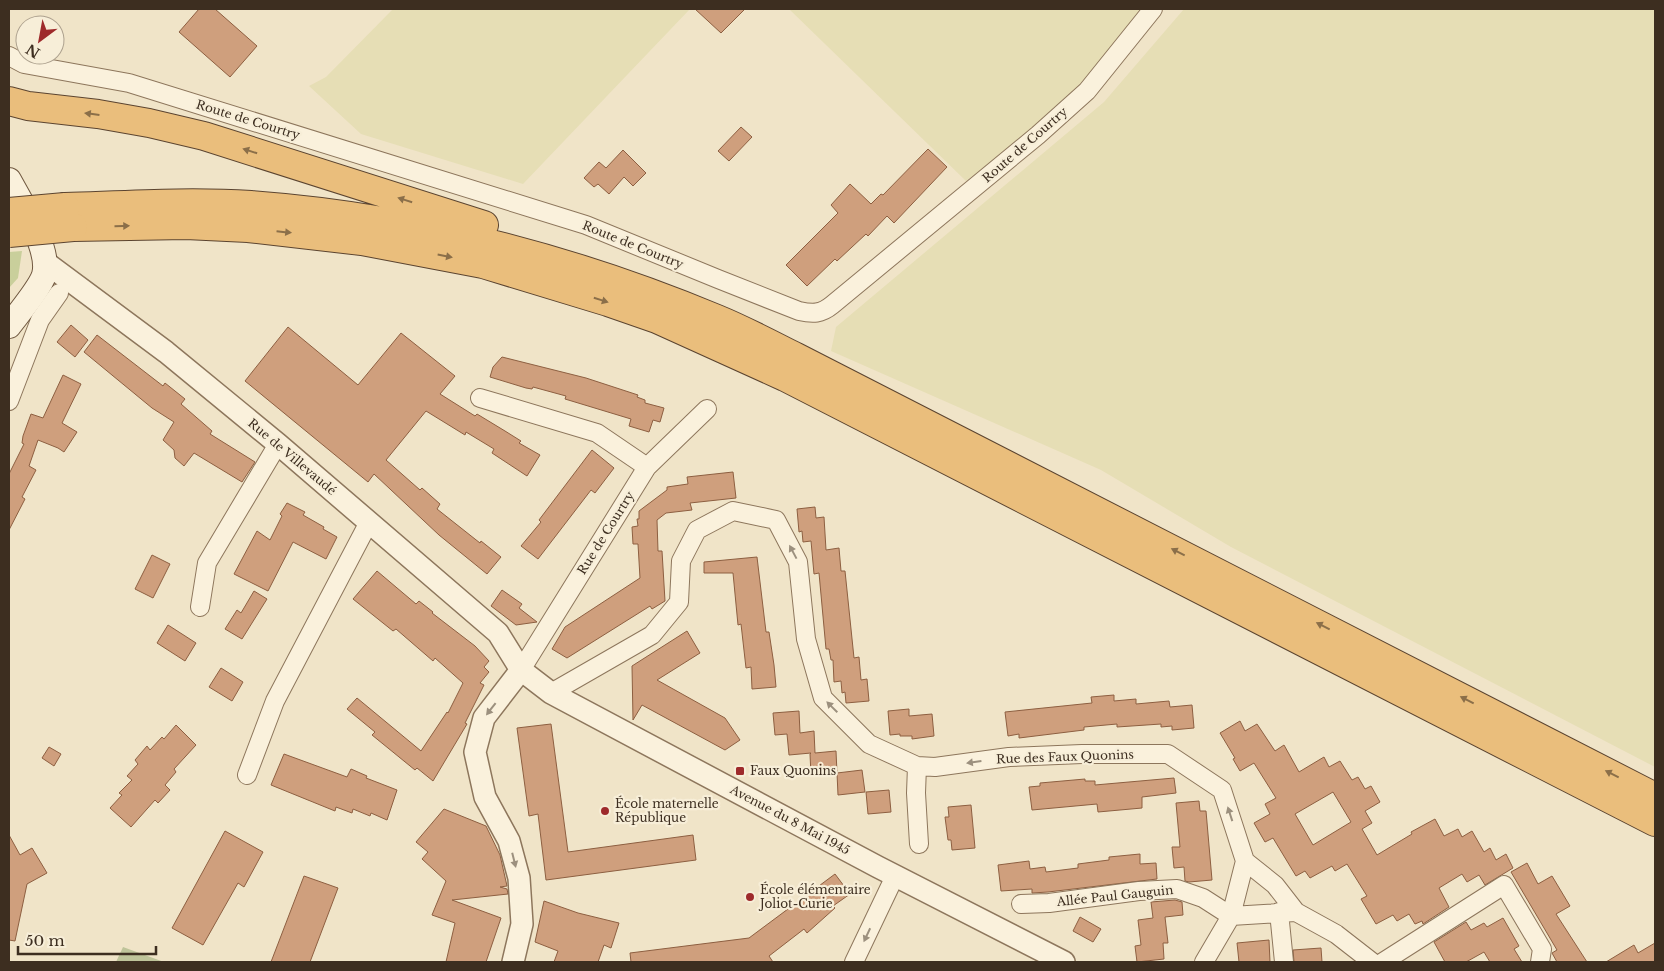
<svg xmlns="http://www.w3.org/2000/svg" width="1664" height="971" font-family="'Libre Baskerville',serif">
  <rect width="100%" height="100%" fill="#f0e4c8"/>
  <path fill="#e6deb5" d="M393,9h297l-167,175 -162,-50 -52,-48 17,-9z
    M789,9h351l-24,36 -32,41 -29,26 -89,69z
    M1184,9h471v758l-424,-220 -130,-77 -270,-119 5,-24 268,-225z"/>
  <path fill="#c9cf9b" d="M22,251l-4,27 -9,10v-36z"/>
  <path fill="#bfc49a" d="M123,947l41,15h-48z"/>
  <path fill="#cf9f7d" stroke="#8d5f41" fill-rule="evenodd" d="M199,9h16l42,37 -27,31 -51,-45z
    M695,9h50l-24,24z
    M741,127l11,10 -23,24 -11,-10z
    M928,149l19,18 -53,56 -7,-7 -19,20 -2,-2 -29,27 -2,-2 -28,27 -21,-21 52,-52 -7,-8 19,-21 21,20 10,-10 2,1z
    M623,150l23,23 -13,13 -9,-9 -15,17 -11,-10 -4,3 -10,-9 15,-16 7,6z
    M71,325l17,15 -13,17 -18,-15z
    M288,327l70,58 43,-52 54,43 -15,18 35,22 2,-2 28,17 16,10 -2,2 21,12 -13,21 -35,-23 2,-4 -28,-17 -1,3 -39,-24 -40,49 34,30 2,-2 18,16 -3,5 43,34 1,-2 20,16 -14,17 -48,-39 -65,-61 -6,8 -123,-101z
    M97,335l66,51 2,-3 20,16 -4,5 31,27 -2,3 45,28 -13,20 -48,-29 -10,13 -9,-8 -1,-8 -11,-10 11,-18 -22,-14 -68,-56z
    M502,357l84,21 52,17 -1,2 8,3v3l19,5 -4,14 -7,-2 -4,12 -20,-6 2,-7 -66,-20 1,-3 -33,-9 -1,2 -6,-1 -36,-11 3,-10z
    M63,375l18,9 -19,39 15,9 -13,20 -6,-4 -20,-8 -9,26 7,4 -14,27 3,2 -16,31v-56l15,-30 -2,-1 1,-7 8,-22 12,4z
    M592,450l22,18 -19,25 -4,-3 -53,69 -17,-13 20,-24 -2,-2z
    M733,472l3,26 -46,5 2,7 -26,3 -9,7 1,31h4l3,50 -13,8 -2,-3 -83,52 -15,-9 13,-22 75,-49 -2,-34h-5l-1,-17 6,-1 -1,-7h2v-8l28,-21v-3l21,-3 -1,-7z
    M287,503l18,9 -2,3 21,12 -1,2 14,8 -11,22 -33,-17 -25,49 -34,-17 23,-43 13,9 12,-24 -2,-2z
    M815,507l1,11 8,-1 2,33 13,-2 2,23h4l9,87 5,-1 2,23 6,-1 2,22 -23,2 -1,-11 -3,1 -1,-12 -7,1 -1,-22h-2l-2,-11h-3l-7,-76 -5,1 -3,-33 -8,1 -1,-11 -3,1 -2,-23z
    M152,555l18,9 -17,34 -18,-9z
    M757,557l9,75h3l5,33 2,22 -24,2 -1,-22 -5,1 -5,-44 -3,1 -5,-52h-29v-11z
    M377,571l39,33 3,-3 14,11 -1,1 43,33 14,15 -5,6 5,5 -9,11 4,2 -19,38 2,1 -34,57 -16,-13 -2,2 -43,-35 3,-3 -28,-23 10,-11 64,53 26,-39 1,1 15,-30 -28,-25 -2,3 -37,-32 -3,2 -40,-32z
    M502,590l20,14 -3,4 18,14 -21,3 -25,-19z
    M254,591l13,8 -25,40 -17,-10 12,-19 4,3z
    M168,625l28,18 -11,18 -28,-18z
    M687,631l13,22 -43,27 68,38 15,22 -15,10 -83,-45 -9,15 -1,-54z
    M221,668l22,14 -11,19 -23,-14z
    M1114,695v6l22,-2v5l33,-3 1,6 22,-2 2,23 -22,2v-4l-11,1v-3l-44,3v-3l-33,3v3l-65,8v-4l-11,2 -3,-24 87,-9 -1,-6z
    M909,709v7l23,-2 2,22 -22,3v-3h-12v-2l-10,1 -2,-24z
    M799,711l1,22 14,-2 1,22 21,-2 1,22 -26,2 -1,-21 1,-1 -22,2 -2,-21 -12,1 -2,-22z
    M1240,721l5,10 12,-7 18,27 9,-6 15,27 25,-15 5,10 11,-6 12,19 6,-3 7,12 6,-3 9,16 -15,9 7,12 -10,6 15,26 35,-21 -1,-2 24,-13 9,17 14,-7 4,8 10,-6 12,21 6,-4 6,12 10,-6 7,14 -28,17 -6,-10 -12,7 -5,-8 -23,14 10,19 -26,17 -1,-3 -7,3 -6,-10 -12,7 -4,-6 -17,9 -15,-25 6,-3 -20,-32 -12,7 -3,-5 -22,12 -5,-7 -9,5 -23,-38 -8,4 -11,-19 16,-9 -5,-10 11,-6 -22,-35 -14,8 -7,-12 2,-1 -15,-25zM1333,792l18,30 -38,23 -18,-31z
    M551,724l17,128 125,-17 3,25 -150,20 -8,-66 -9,2 -12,-88z
    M176,725l20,20 -22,24 2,3 -11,13 5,5 -12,13 -3,-3 -24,27 -21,-19 12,-13 -3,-2 13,-13 -5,-4 11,-12 -3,-4 12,-14 3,4 12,-13 2,2z
    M49,747l12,7 -7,12 -12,-8z
    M284,754l63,23 4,-8 16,7 -1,2 31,12 -10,30 -16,-7 -1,3 -17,-7 -1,4 -16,-6 -1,4 -64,-26z
    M862,770l3,22 -27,3 -1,-22z
    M1174,778l2,15 -34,4v11l-44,4 -1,-8 -65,6 -3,-23 11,-1v-3l45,-4v2h10v4z
    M889,790l2,22 -23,2 -2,-22z
    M1199,801l1,10h6l6,69 -23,2 -4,-1 -1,-14 -10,1 -2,-21h8l-4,-44z
    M971,805l4,43 -23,2 -1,-10h-3l-3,-23h4l-1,-10z
    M444,809l42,17 14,29 7,31 -7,1 7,2 1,5 -56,6 49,18 -15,44h-40l9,-39 -23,-8 14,-34 -24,-22 6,-7 -12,-10z
    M225,831l38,21 -19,35 -6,-4 -35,62 -31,-17z
    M9,835l11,20 12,-7 15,25 -20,11 -12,57 -6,-1z
    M1140,854v10l16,-1 1,16 -109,13 -16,1v-4l-31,2 -3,-26 31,-4 1,8 15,-2 1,5 32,-4v-4l31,-4v-3z
    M1527,863l11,21 14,-8 18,30 -14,8 31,48h-30l-5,-9 5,-3 -46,-78z
    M835,874l15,20 -17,12 2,2 -28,25 -3,-4 -35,27 4,6h-142l-1,-9 119,-15z
    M304,876l34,12 -28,74h-39z
    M1175,900l7,2 1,13 -18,2 3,26h-5l1,16 -27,3 -2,-16 6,-1 -3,-25 15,-2 -2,-16z
    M544,901l34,12 41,10 -8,25 -7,-3 -6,17h-44l4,-11 -23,-9z
    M1080,917l21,12 -8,13 -20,-11z
    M1503,918l16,28 -5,3 8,13h-32l-6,-10 -18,10h-21l-11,-20 32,-20 5,8 13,-7 3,4z
    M1269,940l1,22h-31l-2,-19z
    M1655,943v19h-49l28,-17 4,8z
    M1321,948l1,14h-28l-1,-12z"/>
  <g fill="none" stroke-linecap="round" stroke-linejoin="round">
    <g stroke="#8d765c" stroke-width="20">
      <path id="minor" d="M9,56l15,8 105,19 457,142 132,54 81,32c14,3 22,3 33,-6l206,-170 49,-44 66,-82
        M480,398l117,35 50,34
        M9,401l31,-81 19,-27
        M200,607l7,-44 71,-119
        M521,670l126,-203 60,-58
        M551,693l101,-58 27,-33 2,-41 16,-31 36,-19 43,9 22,42 8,77 17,59 46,46 48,22 18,1 74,-10 73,-3h86l54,36 23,71 -14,55 -27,46
        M917,766l-1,27 3,51
        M247,775l28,-74 94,-179
        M1245,861l30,24 21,27 40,22 36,28
        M1021,904l28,-1 90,-12 38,-2 26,9 28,18 65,-4
        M1279,912l5,50
        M854,962l41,-86
        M1383,962l121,-77 38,64 -2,13"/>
    </g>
    <g stroke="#8d765c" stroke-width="24">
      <path id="tertiary" d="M45,262l121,90 112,92 220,189 23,37 30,23 327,174 186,95
        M513,962l9,-38 -3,-46 -10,-37 -24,-44 -10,-45 9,-34 37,-48"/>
    </g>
    <g stroke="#6f573f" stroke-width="26">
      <path id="secondary" d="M9,180c12,22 42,70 35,95 -4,13 -26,39 -35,51"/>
    </g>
    <g stroke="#5b4430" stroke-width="30">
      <path id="trunk" d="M9,101l19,5 70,8 51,9 55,13 280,89
        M65,207c62,-2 124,-6 186,-2 162,12 317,52 466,114 27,11 53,25 79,38l859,440
        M73,227l113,-2 62,3 114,13 121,23 125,38 49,17 128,58 870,445"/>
    </g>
    <use href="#minor" stroke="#faf1dc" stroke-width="18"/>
    <use href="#tertiary" stroke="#faf1dc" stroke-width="21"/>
    <use href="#secondary" stroke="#faf1dc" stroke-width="24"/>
    <use href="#trunk" stroke="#eabe7c" stroke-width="28"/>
    <g stroke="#5b4430" stroke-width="30" stroke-linecap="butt">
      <path id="trunk-bridge" d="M9,212l56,-5
        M9,233l64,-6"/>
    </g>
    <use href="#trunk-bridge" stroke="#eabe7c" stroke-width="28"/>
  </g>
  <defs><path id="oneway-solid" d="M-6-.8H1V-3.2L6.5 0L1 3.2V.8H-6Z" transform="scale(1.25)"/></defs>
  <g fill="#8b6f49">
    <use href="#oneway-solid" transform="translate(92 114) rotate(-173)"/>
    <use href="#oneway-solid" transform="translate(250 151) rotate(-162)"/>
    <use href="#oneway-solid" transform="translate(405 200) rotate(-163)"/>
    <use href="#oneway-solid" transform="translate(122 226) rotate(-1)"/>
    <use href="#oneway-solid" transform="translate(284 232) rotate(6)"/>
    <use href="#oneway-solid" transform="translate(445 256) rotate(11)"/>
    <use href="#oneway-solid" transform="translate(601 300) rotate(17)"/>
    <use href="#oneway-solid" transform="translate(1178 552) rotate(-153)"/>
    <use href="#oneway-solid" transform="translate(1323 626) rotate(-153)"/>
    <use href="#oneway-solid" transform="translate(1467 700) rotate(-153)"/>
    <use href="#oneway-solid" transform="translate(1612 774) rotate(-153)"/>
  </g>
  <g fill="#9c907e">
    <use href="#oneway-solid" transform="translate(793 552) rotate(-118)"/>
    <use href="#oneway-solid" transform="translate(832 707) rotate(-135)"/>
    <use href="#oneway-solid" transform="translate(491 709) rotate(128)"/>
    <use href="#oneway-solid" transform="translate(974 762) rotate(172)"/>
    <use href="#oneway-solid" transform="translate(1230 814) rotate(-108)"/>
    <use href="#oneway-solid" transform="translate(514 860) rotate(76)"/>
    <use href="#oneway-solid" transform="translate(867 935) rotate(115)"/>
  </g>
  <g fill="#9e2a2b" stroke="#f7eed8" stroke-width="2">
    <rect x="735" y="766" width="10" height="10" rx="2.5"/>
    <circle cx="605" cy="811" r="5"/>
    <circle cx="750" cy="897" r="5"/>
  </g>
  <g text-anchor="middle" stroke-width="4.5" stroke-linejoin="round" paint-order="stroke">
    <g font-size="12" fill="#3d2e20" stroke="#f7eed8">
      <text transform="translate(248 120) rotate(17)" y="4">Route de Courtry</text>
      <text transform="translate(1025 145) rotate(-41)" y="4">Route de Courtry</text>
      <text transform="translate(633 245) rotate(22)" y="4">Route de Courtry</text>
      <text transform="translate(292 457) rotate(40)" y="4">Rue de Villevaudé</text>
      <text transform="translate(606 533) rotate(-58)" y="4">Rue de Courtry</text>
      <text transform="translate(1065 757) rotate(-2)" y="4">Rue des Faux Quonins</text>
      <text transform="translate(790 820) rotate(28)" y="4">Avenue du 8 Mai 1945</text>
      <text transform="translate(1115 896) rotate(-6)" y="4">Allée Paul Gauguin</text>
    </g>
    <g font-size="12" fill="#3d2e20" stroke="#f7eed8" text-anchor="start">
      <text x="750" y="775">Faux Quonins</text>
      <text x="615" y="808">École maternelle<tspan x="615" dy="14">République</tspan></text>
      <text x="760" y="894">École élémentaire<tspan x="760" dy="14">Joliot-Curie</tspan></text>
    </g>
  </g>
  <rect width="1664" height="971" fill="none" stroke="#3d2e20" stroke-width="20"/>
  <g transform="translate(40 40) rotate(212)"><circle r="24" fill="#f7eed8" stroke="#ada18e"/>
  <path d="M0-4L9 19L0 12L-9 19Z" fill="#9e2a2b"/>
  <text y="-8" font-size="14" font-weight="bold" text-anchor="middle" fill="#3d2e20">N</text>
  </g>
  <path d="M18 946v8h138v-8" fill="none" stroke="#3d2e20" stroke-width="2.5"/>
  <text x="25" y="946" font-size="15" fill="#3d2e20" stroke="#f7eed8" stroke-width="4" paint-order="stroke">50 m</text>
</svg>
